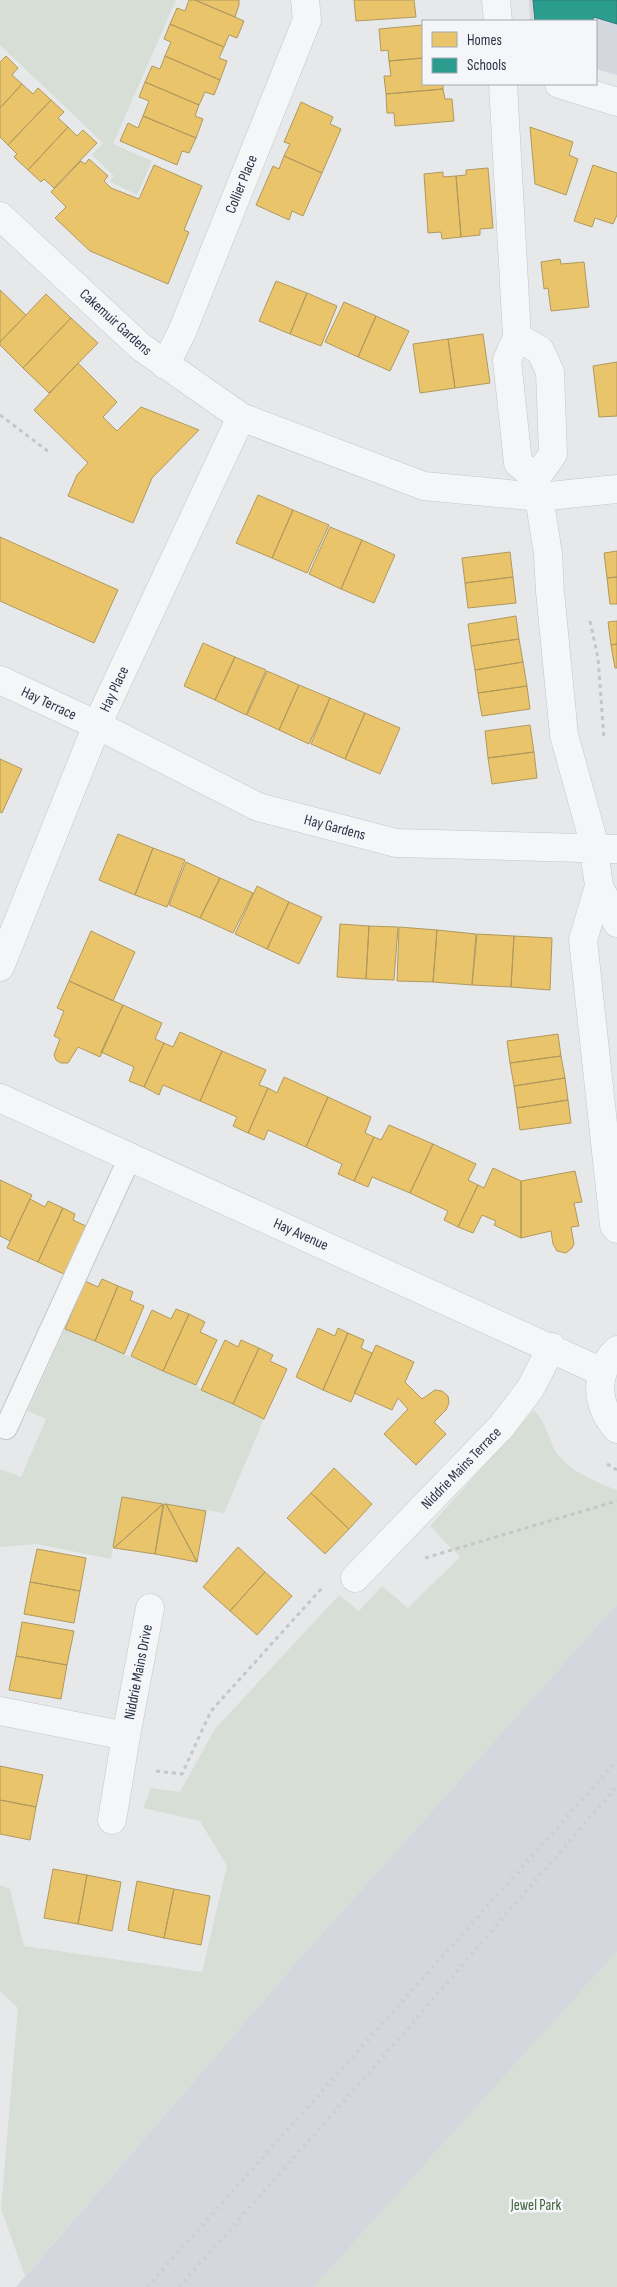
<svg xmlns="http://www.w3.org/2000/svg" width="617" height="2287" font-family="'Sofia Sans Condensed',sans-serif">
  <rect width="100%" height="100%" fill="#e6e8ea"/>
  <path fill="#d4d7dd" d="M529,0h88v75l-21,-6v-48h-66z
    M617,1604v383l-259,300h-342l279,-323z"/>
  <path fill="#d6ded6" d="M0,0h176l-63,144 39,17 -15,34 -28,-14 5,-5 -22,-21 11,-12 -103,-98z
    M65,1329l131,56 5,5 63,29 -40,94 -102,-16 -11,62 -74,-15 -37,3v-78l21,8 25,-58 -18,-8z
    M534,1410c15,16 15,35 26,47 14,16 38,26 57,33v114l-322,360 -270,312 -24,-67 17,-201 -18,-17v-106l10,4 14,57 178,26 25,-106 -27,-45 -57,-13 8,-20 29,4 35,-63 124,-134 20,16 23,-25 26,22 52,-51 -30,-31z
    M617,1951v336h-304z"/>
  <path fill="#e9c46a" stroke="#b0995f" d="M189,0h6l49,21 -7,17 -8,-3 -5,12 -54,-23 7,-16 8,3z
    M195,0h44v5l-4,12z
    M354,0h60l2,17 -60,4z
    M170,24l54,23 -5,11 8,3 -7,19 -55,-24 6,-14 -7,-3z
    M423,25v33l-34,3 -1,-11 -7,1 -2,-22z
    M6,56l12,12 -6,7 10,9 -22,24v-46z
    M165,56l55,24 -6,15 -9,-3 -6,13 -54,-23 7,-16 8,3z
    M423,58v26h20v5l-57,5 -2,-18h7l-2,-15z
    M145,82l54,23 -4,11 8,3 -7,19 -53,-22 6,-15 -10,-4z
    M22,84l11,10 5,-6 13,12 -43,45 -8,-8v-29z
    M443,89l2,10h7l2,22 -59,5 -1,-13h-7l-1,-19z
    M51,100l13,12 -6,6 10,9 -40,43 -14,-13 3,-3 -9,-9z
    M301,102l32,15 -3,7 11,5 -19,44 -38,-17 6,-12 -6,-2z
    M143,116l53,22 -7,15 -7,-2 -5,14 -57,-24 8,-18 10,5z
    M68,127l9,9 6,-6 14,13 -43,45 -10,-9 -3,3 -13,-12z
    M530,127l43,15 -4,13 9,4 -12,36 -31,-11z
    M284,156l38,17 -19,43 -11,-5 -3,9 -33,-15 17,-39 6,3z
    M89,159l19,17 -4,5 7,7 28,11 15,-34 48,21 -18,44 5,2 -21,52 -78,-33 -35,-33 11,-11 -15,-15 30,-31 4,3z
    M593,165l24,8v42l-4,9 -18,-6 -3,9 -18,-6z
    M488,168l5,60 -13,1v6l-19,2 -5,-61 10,-1v-5z
    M443,172v5l13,-1 5,61 -19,2 -1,-7 -13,1 -4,-59z
    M560,259l1,5 23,-2 5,45 -38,4 -3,-23 -4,1 -3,-27z
    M276,281l31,12 -17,41 -31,-13z
    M0,290l26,25 -26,27z
    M307,293l30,13 -16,40 -31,-12z
    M46,294l25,24 -48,50 -23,-23v-3z
    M344,302l32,14 -18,41 -33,-15z
    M376,316l33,15 -19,40 -32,-14z
    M71,318l27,25 -49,50 -26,-25z
    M483,334l7,49 -35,5 -7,-49z
    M448,339l7,49 -35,5 -7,-49z
    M617,362v54l-18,1 -6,-51z
    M78,363l39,39 -14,15 14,14 24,-24 58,23 -47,48 -19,45 -65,-27 9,-21 11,-12 -54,-53z
    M258,495l35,15 -21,48 -36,-15z
    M293,510l36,15 -22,48 -35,-15z
    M330,527l32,13 -21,49 -32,-15z
    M0,537l118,53 -24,53 -94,-42z
    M362,540l33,15 -21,48 -33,-14z
    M617,551v26l-10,1 -3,-25z
    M510,552l3,25 -48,6 -3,-25z
    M513,577l3,26 -48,5 -3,-25z
    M617,577v27h-7l-3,-26z
    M516,616l3,23 -48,7 -3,-22z
    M617,621v23l-6,1 -3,-23z
    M519,639l4,23 -48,8 -4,-24z
    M203,643l32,14 -20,43 -31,-14z
    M617,644v24h-2l-4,-23z
    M235,657l31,13 -20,45 -31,-15z
    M523,662l4,24 -49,7 -3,-23z
    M267,671l32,14 -20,45 -32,-15z
    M299,685l31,13 -21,46 -30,-14z
    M527,686l3,23 -48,7 -4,-23z
    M330,698l35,15 -20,46 -34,-15z
    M365,713l35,15 -20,46 -35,-15z
    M530,725l4,27 -46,6 -3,-27z
    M534,752l3,26 -45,6 -4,-26z
    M0,759l22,10 -20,44 -2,-1z
    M118,834l35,14 -18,47 -36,-15z
    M153,848l32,12 -18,47 -32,-12z
    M186,862l34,16 -20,40 -31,-13z
    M220,878l33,15 -20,40 -33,-15z
    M257,886l32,16 -22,47 -32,-15z
    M289,902l33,15 -23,47 -32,-15z
    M340,924l29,2 -3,53 -29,-2z
    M369,926l29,1 -4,53 -28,-1z
    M399,927l38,3 -4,52 -36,-1z
    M437,930l39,4 -4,51 -39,-3z
    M91,931l44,21 -22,49 -44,-20z
    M477,934l37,2 -3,51 -39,-2z
    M514,936l38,2 -2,52 -39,-3z
    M69,981l54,24 -23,52 -22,-10 -10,16h-7l-5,-3 -2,-5 6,-16 -6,-3 10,-25 -7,-3z
    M123,1005l39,18 -7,16 9,4 -20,44 -15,-6 5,-14 -33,-15z
    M180,1032l42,19 -22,50 -37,-16 -4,10 -15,-8 20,-44 9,4z
    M558,1034l3,22 -51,7 -3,-22z
    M222,1051l44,19 -7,15 9,3 -20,45 -15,-7 4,-9 -37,-16z
    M561,1056l4,22 -51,8 -4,-23z
    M284,1077l44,20 -22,50 -38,-17 -4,10 -16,-7 20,-45 9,5z
    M565,1078l3,22 -51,8 -3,-22z
    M328,1097l43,20 -6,16 9,4 -20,44 -16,-7 4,-10 -36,-17z
    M568,1100l3,23 -51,7 -3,-22z
    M389,1125l44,19 -23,49 -38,-16 -4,10 -14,-6 20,-44 7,3z
    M433,1144l43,20 -8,16 10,5 -20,42 -14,-7 4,-9 -38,-18z
    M493,1168l28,13v57l-27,-13 2,-4 -14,-6 -9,18 -15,-6 20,-42 6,3z
    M575,1171l7,31 -8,1 5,23 -8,1 3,17 -2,4 -6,5 -9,-2 -4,-7 -2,-13 -30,7v-57z
    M0,1180l32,15 -22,46 -10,-5z
    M30,1199l15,8 3,-6 15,7 -25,54 -31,-14z
    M63,1208l12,6 -2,6 17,8 -22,48 -30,-14z
    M102,1279l16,7 -23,55 -30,-12 20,-48 13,6z
    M118,1286l15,6 -3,8 14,6 -20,48 -29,-13z
    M176,1309l13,5 -26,57 -32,-15 21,-46 19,9z
    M189,1314l16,8 -5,10 17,8 -21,45 -33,-14z
    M318,1328l17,8 3,-8 10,5 -25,57 -27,-13z
    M348,1333l16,7 -3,8 11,5 -21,49 -28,-12z
    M225,1340l13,7 3,-7 18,8 -26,56 -32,-14z
    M376,1345l38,17 -9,20 17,17 13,-9 7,1 6,5 1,7 -3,7 -12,12 12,12 -30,31 -32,-31 24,-25 -10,-11 -6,12 -38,-17z
    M259,1348l14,7 -3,6 17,8 -23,50 -31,-15z
    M334,1468l38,36 -23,25 -38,-36z
    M311,1493l38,36 -24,25 -38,-36z
    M122,1497l41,7 -49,44 -1,-1z
    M163,1504l-8,50 -41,-6z
    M164,1504h2l31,58 -42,-8z
    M166,1504l40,7 -9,51z
    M238,1547l27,25 -35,39 -27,-24z
    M37,1549l49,9 -6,33 -50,-9z
    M265,1572l27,24 -35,39 -27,-24z
    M30,1582l50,9 -6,32 -50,-9z
    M22,1622l52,9 -7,34 -51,-9z
    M16,1656l51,9 -6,34 -52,-9z
    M0,1766l43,9 -7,32 -36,-7z
    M0,1800l36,7 -6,33 -30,-6z
    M53,1869l34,6 -9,49 -34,-6z
    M87,1875l34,7 -9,49 -34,-7z
    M137,1881l37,8 -10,49 -36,-8z
    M174,1889l36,7 -9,49 -37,-7z"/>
  <path fill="#2a9d8f" stroke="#2a7e79" d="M533,0h84v24l-23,-7 -2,4h-57z"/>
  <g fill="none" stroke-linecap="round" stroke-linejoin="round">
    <g stroke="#c4c6c8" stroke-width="24">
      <path id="lane" d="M6,1428l124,-271"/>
    </g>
    <g stroke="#c4c6c8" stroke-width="29">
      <path id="street" d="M496,0l2,21
        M503,84l14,253 -10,23 11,103 18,15 12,76 2,38 14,143 28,101 7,50 18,37
        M559,84l58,18
        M0,216l141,131 100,70 183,69 116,11 77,-8
        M517,337l23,13 10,22 3,82 -17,24
        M165,365l17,-33 125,-312 -2,-20
        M0,680l97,45 161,82 138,36 221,6
        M599,886l-16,54 31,285 3,4
        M0,967l97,-242 144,-308
        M0,1098l602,274
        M617,1350c-24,24 -21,55 0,79
        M355,1578l146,-151 29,-38 22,-42
        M0,1711l126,25 -14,84
        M126,1736l24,-128"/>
    </g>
    <path stroke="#c5c6ca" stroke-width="3" stroke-dasharray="4 4" stroke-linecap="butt" d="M0,415l49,37
      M590,621l8,37 6,81
      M607,1464l10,6
      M425,1558l192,-57
      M156,1771l26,3 29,-63 111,-123"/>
    <use href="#lane" stroke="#f5f6f7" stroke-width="22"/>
    <use href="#street" stroke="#f5f6f7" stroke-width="28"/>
    <path stroke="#cecfd2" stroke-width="4" stroke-dasharray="2.5 5" stroke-linecap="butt" d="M147,2287l470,-526
      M179,2287l203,-229 235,-272"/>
  </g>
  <g text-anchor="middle" stroke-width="5" stroke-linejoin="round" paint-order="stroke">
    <g font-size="15" fill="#2b3445" stroke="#f4f6f9">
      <text transform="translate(241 184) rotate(-68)" y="5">Collier Place</text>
      <text transform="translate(116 322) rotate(42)" y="5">Cakemuir Gardens</text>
      <text transform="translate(114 689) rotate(-65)" y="5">Hay Place</text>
      <text transform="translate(49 703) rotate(25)" y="5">Hay Terrace</text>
      <text transform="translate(335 827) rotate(15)" y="5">Hay Gardens</text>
      <text transform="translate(301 1234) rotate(24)" y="5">Hay Avenue</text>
      <text transform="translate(461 1468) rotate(-46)" y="5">Niddrie Mains Terrace</text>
      <text transform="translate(138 1672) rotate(-79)" y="5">Niddrie Mains Drive</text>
    </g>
    <g font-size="15" fill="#3f6138" stroke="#f4f6f9">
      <text x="536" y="2210">Jewel Park</text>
    </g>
  </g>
  <rect x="422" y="20" width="175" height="65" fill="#f4f6f9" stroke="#a4a8b1"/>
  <rect x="432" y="32" width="25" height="15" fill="#e9c46a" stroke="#a4a8b1"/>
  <text x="467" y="45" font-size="15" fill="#2b3445">Homes</text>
  <rect x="432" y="58" width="25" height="15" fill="#2a9d8f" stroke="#a4a8b1"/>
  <text x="467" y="70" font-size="15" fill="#2b3445">Schools</text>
</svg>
